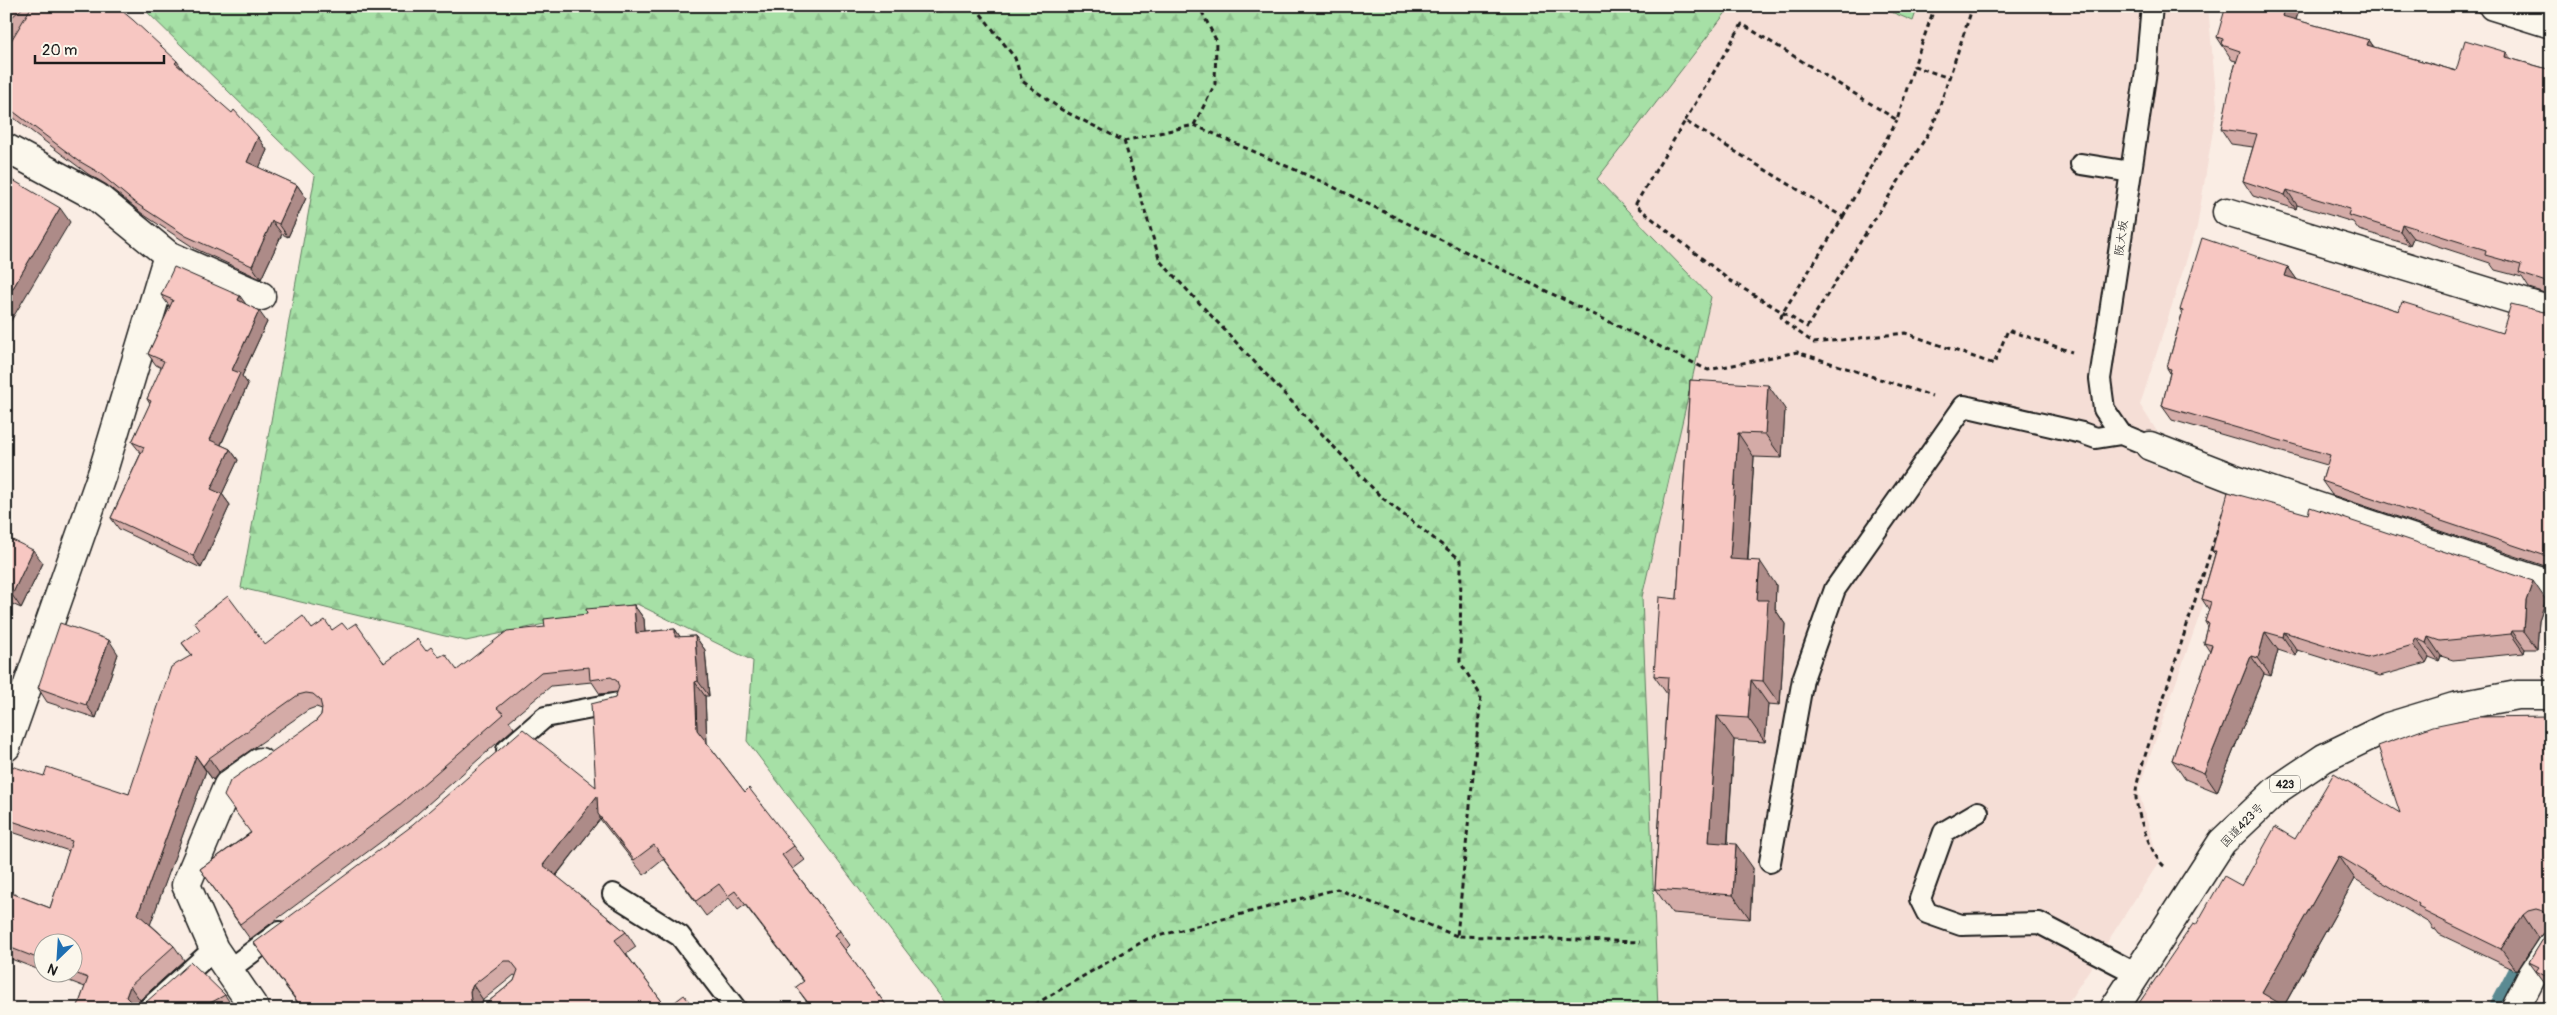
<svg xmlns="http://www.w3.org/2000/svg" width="2557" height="1015" font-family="Pangolin,'Klee One',sans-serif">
  <defs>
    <pattern id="forest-firs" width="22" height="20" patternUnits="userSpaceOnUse" patternTransform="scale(1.25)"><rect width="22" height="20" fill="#a6e0a6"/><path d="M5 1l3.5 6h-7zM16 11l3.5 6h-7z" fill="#8ec08e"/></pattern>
  </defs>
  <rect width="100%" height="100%" fill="#faede4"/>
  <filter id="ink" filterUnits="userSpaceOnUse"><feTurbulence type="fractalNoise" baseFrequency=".02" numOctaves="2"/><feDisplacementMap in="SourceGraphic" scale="10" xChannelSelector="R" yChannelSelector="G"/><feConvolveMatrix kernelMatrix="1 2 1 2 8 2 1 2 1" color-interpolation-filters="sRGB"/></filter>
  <g filter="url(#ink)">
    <path fill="#f5ded6" d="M141,6h2067l9,100 -20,121 -57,178 16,25 -12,31 97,37 -103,292 21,72 -95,147h-1114l-203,-268 6,-80 -116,-57 -171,37 -225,-53 74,-412z"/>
    <path fill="url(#forest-firs)" stroke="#617e61" d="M141,6h1590l-134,173 114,118 -69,300 16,412h-708l-203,-268 6,-80 -116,-57 -171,37 -225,-53 74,-412z
      M1877,6h41l-5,15z"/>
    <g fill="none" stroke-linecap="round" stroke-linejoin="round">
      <path stroke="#5a8a92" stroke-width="12" d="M2494,1009l28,-53"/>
      <g stroke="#1c1c1c" stroke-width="24">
        <path id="lane" d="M2081,164l50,8
          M2150,446l-29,-12 -17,-25 -4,-30 46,-308 6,-65
          M507,750l38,-33 73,-14
          M1978,812l-34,20 -24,67 7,14 34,12 78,-2 98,51
          M1770,862l33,-183 32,-90 129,-183 118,27 14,5 25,-4
          M613,894l67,42 56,73
          M227,971l52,-39
          M148,1009l66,-60"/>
      </g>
      <g stroke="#1c1c1c" stroke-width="31">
        <path id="street" d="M2493,6l58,18
          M6,148l91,49 71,58 -66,219 -96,273
          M2227,212l324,99
          M168,255l93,41
          M2150,446l85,33 316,106
          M255,1009l-41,-60 -28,-64 42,-100 32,-23
          M2515,1009l18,-35 18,-27"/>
      </g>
      <g stroke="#1c1c1c" stroke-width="31">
        <path id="highway" d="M2114,1009l108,-167 56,-53 46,-31 64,-31 66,-20 63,-12h34"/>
      </g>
      <path stroke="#1c1c1c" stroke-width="3" stroke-dasharray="5 4" stroke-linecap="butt" d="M867,6l8,3 56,2 46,-2 38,49 7,23 40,29 62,31 70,-16 133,59 381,186 89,-18 135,44
        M1935,6l-21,60 35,12
        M1973,6l-40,120 -126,201 -78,-47 -94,-75 50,-84 158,96 -60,95 -2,5 6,7 27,19 91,-10 89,31 14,-34 64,22
        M977,9l6,-3
        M1685,121l57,-97 155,96 17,-54
        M1194,125l21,-41 1,-44 -17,-34
        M1124,141l36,120 220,235 81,64 -1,102 21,34 -24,240 183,6
        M1843,217l54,-97
        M2164,866c-12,-9 -29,-56 -28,-72 0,-11 5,-24 8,-35l79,-246
        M1027,1009l120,-70 190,-50 120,47"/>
      <use href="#lane" stroke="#fbf7ec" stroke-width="20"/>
      <use href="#street" stroke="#fbf7ec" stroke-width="28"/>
      <use href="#highway" stroke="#fbf7ec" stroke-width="28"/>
    </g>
    <path fill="#d4aba7" stroke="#1c1c1c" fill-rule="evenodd" d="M6,6h110l68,66 74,65 9,13 -8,18 38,17 9,13 -18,39 -6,-3 -21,45 -65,-30 -52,-34 -37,-30 -19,-11 -82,-62v-63l7,-11 -7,6z
      M2300,6l-4,14 73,20 5,7 82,24 56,-12 39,11v225l-22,-7 -7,-11 -27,-7 -5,-7 -77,-25 -3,7 -51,-15 -6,-8 -56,-17 -1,4 -43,-13 -10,-15 10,-34 -22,-3 -10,-15 15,-68 -4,-1 -15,-23z
      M2288,267l9,13 102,31 103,22 49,-25v260l-219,-73 -10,-14 5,-16 -155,-45 -10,-14 8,-33 -3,-5 15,-54 -2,-4z
      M161,295l84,9 22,18 -25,54 6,8 -27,61 9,4 8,11 -16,34 8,11 -29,63 -82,-39 -8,-11 30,-65 -9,-11 18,-38 -3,-5 15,-31 -6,-3 -8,-11 22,-47z
      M1690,380l95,29 -3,49 -28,-1 -6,103 28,25 -1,24 10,15 -5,81 -12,-1 -3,38 -31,-2 -6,103 25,25 -3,51 -78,-6 -17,-24 12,-195 -13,-18 23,-77z
      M6,523l5,7 -3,7 35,26 -22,45 -9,-4 -6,12z
      M2212,551l334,49 -7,20 -2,29h-12l-1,4 -71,7 -12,-4 -2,5 -10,-4 -3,6 -46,13 -83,-26 -1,6 -18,-6 -7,26 -7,-2 -47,118 -32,-13 -13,-19 38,-108 -6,-9 4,-16 -3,-5 4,-12 -7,-11 13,-45z
      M634,605l10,14 1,13 30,-3 5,8 15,-1 10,14 4,46h-4l2,47 38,49 49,54 11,14 -12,9 47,62 10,14 -5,5 44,59h-77l-16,-22 8,-5 -59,-77 -7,5 -9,-12 -23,18 -42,-57 -20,16 -44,-56 -44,57 70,56 10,15 -10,7 41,54 28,1h-393l-48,-66 342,-156 19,-89 2,-6 -17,2 -8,-12 -41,4 -42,35 5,7 -105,93 -159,118 -50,-70 50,-36 66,-112 5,-6 1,-6 -6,-2 -8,3 -89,62 -6,8 -7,-9 -56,153 24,22 10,14 -44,40 -1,5 86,-10 9,14h-157l8,-22 -39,-15h26v-30h-30v29l-36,-14v-66l44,17 19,-57 -63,-21v-50l38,-4 85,18 62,-139 -9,-12 83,2 47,-16 20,1 15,-1 38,34 41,-12 13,6 18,13 88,-43 42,-13zM514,975l2,1 -2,5 -31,25h-3l3,-6z
      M118,654l-22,64 -49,-16 -9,-14z
      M2551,716v276l-22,-30 18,-29h-3l-6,5 -21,33 -78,-37 -3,-4 -3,-1 -4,-6 -74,-44 -71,127 -149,3 61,-84 99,-86 105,-26z"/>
    <path fill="#ad8b88" stroke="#1c1c1c" d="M2285,6h15l-7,24 -11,-14z
      M2369,40l10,15 -12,-10z
      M2506,52l11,14 -12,-9z
      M177,61l9,13 -11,-11z
      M258,137l9,13 -11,25 -9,-13z
      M297,185l9,13 -18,39 -9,-13z
      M2287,190l10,15 -1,4 -11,-14z
      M60,208l10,14 -64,107v-29z
      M272,221l10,13 -21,45 -9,-13z
      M2402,224l11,14 -3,7 -10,-14z
      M2288,267l10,14 -13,-5z
      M240,296l8,11 -10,-7z
      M259,311l8,11 -25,54 6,8 -30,67 -8,-11 22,-70z
      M1768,385l17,24 -3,49 -17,-24z
      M1738,433l16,24 -8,126 -16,-24z
      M230,449l8,11 -16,34 8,11 -29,63 -8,-12 18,-67z
      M6,523l5,7 -5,10z
      M2550,544l1,1v17l-5,-6z
      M33,550l10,13 -22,45 -9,-13z
      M1760,561l16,24 -1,24 10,15 -5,81 -17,-24 -6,-81z
      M2533,581l13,19 -7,20 -2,29 -13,-18 2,-30z
      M6,595l6,9 -6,12z
      M634,605l10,14 2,28 -10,-14z
      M675,629l10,15 -10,-7z
      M2512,631l13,18 -1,4 -13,-19z
      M2265,632l13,18 -7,26 -13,-18z
      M2284,632l13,18 -1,6 -13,-19z
      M695,636l10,14 4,46 -11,-15z
      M2428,637l13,19 -2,5 -13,-18z
      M2416,638l13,19 -3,6 -13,-18z
      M109,640l9,14 -22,64 -10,-13z
      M2251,656l13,18 -47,118 -13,-19z
      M1751,680l17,24 -3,38 -17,-24z
      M695,682l10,14 2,49 -10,-15z
      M1717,716l17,24 -8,126 -17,-24z
      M196,756l10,15 -57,157 -11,-14z
      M209,758l10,14 -6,8 -10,-14z
      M597,796l3,23 -47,60 -10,-14z
      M1736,844l17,24 -3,51 -17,-24z
      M2339,856l16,23 -73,130 -20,-16z
      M2523,915l15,23 -21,33 -16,-22z
      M473,985l10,15 -3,5v4l-9,-7 -1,-11z
      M130,986l10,14 -2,9 -12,-12z"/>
    <path fill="#f7c7c2" stroke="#1c1c1c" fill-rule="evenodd" d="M6,6h19l-19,16z
      M32,6h84l17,14 44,41 -2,2 57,50 2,-3 24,27 -11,25 50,23 -18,39 -7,-3 -20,45 -66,-30 -52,-34 -36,-30 -19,-11 -73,-55v-57z
      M2226,6h59l-3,10 87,24 -2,5 89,26 9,-31 41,12 -1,5 46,13v215l-5,-3 -27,-9 2,-8 -36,-10 1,-5 -84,-26 -2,7 -52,-16 2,-6 -63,-19 -2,5 -42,-14 14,-47 -36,-5 12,-57 7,-21 -18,-6 1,-6 -6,-2z
      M6,176l54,32 -54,92z
      M2202,238l86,29 -3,9 114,35 3,-9 100,31 9,-29 33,8 7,-4v236l-5,12 -224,-75 8,-26 -168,-49 9,-37 -4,-1 16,-57 -3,-1z
      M174,267l66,29 -2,4 21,11 -27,59 8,3 -30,67 20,9 -19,40 11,5 -29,62 -82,-38 33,-71 -12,-5 19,-41 -4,-2 17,-38 -16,-7 25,-54 -12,-5z
      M1690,380l78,5 -3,49 -27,-1 -8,126 30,2 -3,39h11l-5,81 -12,-1 -3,38 -31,-2 -8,126 27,2 -3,51 -78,-6 13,-212 -14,-1 5,-79 18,2z
      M2228,492l80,22 2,-7 223,74 -7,20 -2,30h-12l-1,3 -71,7 -12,-4 -2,6 -10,-5 -3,7 -46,13 -83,-26 -1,5 -18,-5 -7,26 -7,-2 -47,117 -32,-13 40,-115 -8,-2 5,-20 -4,-1 6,-20 -9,-3 14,-48h-4z
      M6,537l27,13 -21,45 -6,-3z
      M228,596l37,49 38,-29 9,13 13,-9 7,10 10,-7 5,6 9,-6 28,40 33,-24 9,12 5,-4 8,10 6,-3 12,16 50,-39 38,-4 -1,-8 43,-5 -1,-5 48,-4 2,28 39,-4v8l20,-1 3,45 -3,1 2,48 48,62 4,-4 45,58 -12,9 58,76 -6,4 55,74h-76l-17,-22 8,-6 -69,-90 -7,5 -9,-12 -23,17 -42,-56 -20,15 -36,-46 -1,-18 -54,69 83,67 -11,8 52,68 17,-13 11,14h-392l-49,-66 159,-118 110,-96 73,58 -5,-83 24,-6 4,-11 -2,-6 -6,-4 -21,3 -1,-13 -48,5 -44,36 7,6 -106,92 -158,118 -40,-55 51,-36 -27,-37 6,-15 86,-60 5,-6 1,-7 -2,-8 -7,-6 -7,-1 -8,2 -89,63 -6,8 -7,-10 -58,158 36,32 -44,40 -4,11 9,9 10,-3 46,-41 34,33 -24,13 1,1h-125l11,-31 -16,-6v-30h-30v18l-36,-14v-55l44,17 22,-67 -66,-22v-39l5,-14 33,10 3,-9 82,27 42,-127 21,-12 -10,-12 18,-13 -6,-8zM504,961h7l7,9 -4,11 -31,25 -7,-1 -5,-3 -1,-11 3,-6z
      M60,623l49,17 -23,65 -48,-17z
      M2551,716v263l-15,-8 3,-4 -10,-5 22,-36 -2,-9 -6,-6 -7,-2 -8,2 -5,4 -22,34 -78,-38 1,-2 -6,-3 1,-2 -80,-48 -77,137 27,16h-154l58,-85 3,1 28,-49 18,10 33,-59 20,12 39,-66 66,40 -22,-67 55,-20 44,-9z"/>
  </g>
  <g text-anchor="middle" stroke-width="4" stroke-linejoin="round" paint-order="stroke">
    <rect fill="#fbf7ec" stroke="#5f5e5a" stroke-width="1" x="2270" y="775.5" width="30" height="17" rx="4"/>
    <g font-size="11" font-weight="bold" fill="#1c1c1c">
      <text x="2285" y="788">423</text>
    </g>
    <g font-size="12" fill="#1c1c1c" stroke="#fbf7ec">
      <text transform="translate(2121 238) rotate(-82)" y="4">阪大坂</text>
      <text transform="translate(2242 825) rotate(-46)" y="4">国道423号</text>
    </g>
  </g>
  <rect width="2557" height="1015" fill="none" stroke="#fbf7ec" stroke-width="25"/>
  <rect x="12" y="12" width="2532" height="990" fill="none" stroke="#1c1c1c" stroke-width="2" filter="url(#ink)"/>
  <g transform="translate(58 958) rotate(205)"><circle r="24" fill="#fbf7ec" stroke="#a29f99"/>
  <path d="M0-4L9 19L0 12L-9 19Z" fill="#1f6fb2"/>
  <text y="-8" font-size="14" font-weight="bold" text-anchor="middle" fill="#1c1c1c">N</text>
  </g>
  <path d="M35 55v8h129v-8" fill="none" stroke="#1c1c1c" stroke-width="2.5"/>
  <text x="42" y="55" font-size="15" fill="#1c1c1c" stroke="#fbf7ec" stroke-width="4" paint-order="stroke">20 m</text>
</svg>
